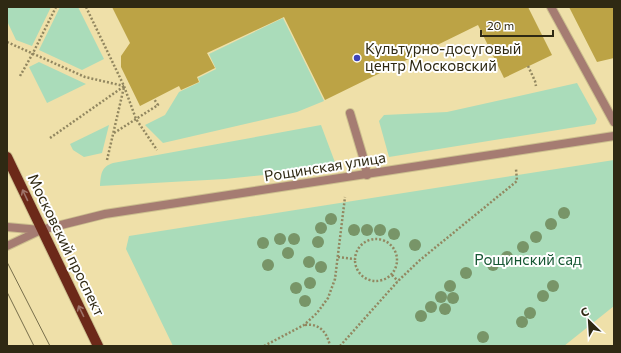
<svg xmlns="http://www.w3.org/2000/svg" width="621" height="353" font-family="Commissioner,sans-serif">
  <rect width="100%" height="100%" fill="#efe0a9"/>
  <path fill="#aadcba" d="M7,7h44l-19,39 -16,-6 -9,-19z
    M60,7h18l26,52 -22,11 -43,-20z
    M283,18l41,83 -27,11 -134,31 -18,-18 20,-10 14,-23 21,-10 -2,-4 18,-9 -7,-15z
    M39,62l47,22 -39,19 -18,-36z
    M577,83l20,36 -2,5 -206,33 -10,-36 5,-6 63,-3z
    M109,125l-7,28 -18,4 -11,-7 -3,-6z
    M321,125l15,40 -52,8 -59,6 -125,7c1,-12 1,-19 13,-23z
    M614,160v146l-50,40h-391l-47,-97 3,-13z"/>
  <path fill="#bca345" d="M112,7h416l24,48 -48,23 -26,-53 -153,75 -41,-83 -77,36 8,15 -18,9 2,5 -18,8 -2,-4 -39,20 -19,-39v-11l9,-13z
    M569,7h45v51l-17,4z"/>
  <g fill="none" stroke-linecap="round" stroke-linejoin="round">
    <g stroke="#ccbf8e" stroke-width="10">
      <path id="service" d="M551,7l63,115
        M350,113l14,47 3,15"/>
    </g>
    <g stroke="#ccbf8e" stroke-width="10">
      <path id="tertiary" d="M7,227l33,3
        M7,246l34,-16 64,-16 509,-78"/>
    </g>
    <g stroke="#ccbf8e" stroke-width="12">
      <path id="primary" d="M7,157l91,189"/>
    </g>
    <path stroke="#928760" stroke-width="2.5" stroke-dasharray="2 2" stroke-linecap="butt" d="M86,7l38,79 12,33 21,31
      M7,42l78,35 39,9
      M528,66l7,15 1,5
      M20,76l13,-23 23,-46
      M114,133l44,-28 -4,-6
      M50,138l73,-51
      M107,160l17,-73
      M355 260a21 21 0 1 1 42 0a21 21 0 1 1-42 0Z
      M338,257l17,2
      M392,275l6,6
      M305,325c14,-2 22,7 25,21
      M264,346l40,-21 13,-12 11,-15 7,-19 10,-82
      M340,346l58,-65 22,-21 97,-79 -1,-12"/>
    <use href="#service" stroke="#a57c72" stroke-width="8"/>
    <use href="#tertiary" stroke="#a57c72" stroke-width="8"/>
    <use href="#primary" stroke="#6c2919" stroke-width="10"/>
    <path stroke="#776e4b" stroke-width="1" d="M7,262l43,84
      M7,292l27,54"/>
  </g>
  <g fill="#789568">
    <circle cx="564" cy="213" r="6"/>
    <circle cx="331" cy="219" r="6"/>
    <circle cx="551" cy="224" r="6"/>
    <circle cx="321" cy="228" r="6"/>
    <circle cx="354" cy="230" r="6"/>
    <circle cx="367" cy="230" r="6"/>
    <circle cx="380" cy="230" r="6"/>
    <circle cx="394" cy="234" r="6"/>
    <circle cx="536" cy="237" r="6"/>
    <circle cx="280" cy="239" r="6"/>
    <circle cx="294" cy="239" r="6"/>
    <circle cx="318" cy="242" r="6"/>
    <circle cx="263" cy="243" r="6"/>
    <circle cx="415" cy="245" r="6"/>
    <circle cx="523" cy="247" r="6"/>
    <circle cx="288" cy="253" r="6"/>
    <circle cx="507" cy="257" r="6"/>
    <circle cx="309" cy="262" r="6"/>
    <circle cx="268" cy="265" r="6"/>
    <circle cx="493" cy="265" r="6"/>
    <circle cx="321" cy="267" r="6"/>
    <circle cx="466" cy="273" r="6"/>
    <circle cx="310" cy="283" r="6"/>
    <circle cx="450" cy="286" r="6"/>
    <circle cx="553" cy="286" r="6"/>
    <circle cx="296" cy="288" r="6"/>
    <circle cx="543" cy="296" r="6"/>
    <circle cx="441" cy="297" r="6"/>
    <circle cx="453" cy="298" r="6"/>
    <circle cx="305" cy="301" r="6"/>
    <circle cx="431" cy="307" r="6"/>
    <circle cx="445" cy="309" r="6"/>
    <circle cx="530" cy="313" r="6"/>
    <circle cx="421" cy="316" r="6"/>
    <circle cx="522" cy="322" r="6"/>
    <circle cx="483" cy="337" r="6"/>
  </g>
  <defs><path id="oneway-shaft" d="M-6 0H5M1.5-3L5.5 0L1.5 3" fill="none" stroke-width="1.6" stroke-linecap="round" stroke-linejoin="round"/></defs>
  <g stroke="#9f746a">
    <use href="#oneway-shaft" transform="translate(25 195) rotate(-115)"/>
    <use href="#oneway-shaft" transform="translate(81 311) rotate(-116)"/>
  </g>
  <circle fill="#3e43b8" stroke="#fff" stroke-width="1.5" cx="357" cy="58" r="4"/>
  <g text-anchor="middle" stroke-width="4" stroke-linejoin="round" paint-order="stroke">
    <g font-size="15" fill="#2f2913" stroke="#fff" text-anchor="start">
      <text x="365" y="54">Культурно-досуговый<tspan x="365" dy="17">центр Московский</tspan></text>
    </g>
    <g font-size="15" fill="#2f2913" stroke="#fff">
      <text transform="translate(325 167) rotate(-9)" y="5">Рощинская улица</text>
      <text transform="translate(66 245) rotate(64)" y="5">Московский проспект</text>
    </g>
    <g font-size="15" fill="#165733" stroke="#fff">
      <text x="528" y="265">Рощинский сад</text>
    </g>
  </g>
  <rect width="621" height="353" fill="none" stroke="#2f2913" stroke-width="16"/>
  <g transform="translate(589 321) rotate(335)" stroke="#ffffff" stroke-width="3" paint-order="stroke">
  <path d="M0-3L7 15L0 10L-7 15Z" fill="#2f2913"/>
  <text y="-6" font-size="11" font-weight="bold" text-anchor="middle" fill="#2f2913">С</text>
  </g>
  <path d="M481 30v6h72v-6" fill="none" stroke="#2f2913" stroke-width="2"/>
  <text x="487" y="30" font-size="12" fill="#2f2913" stroke="#ffffff" stroke-width="3" paint-order="stroke">20 m</text>
</svg>
